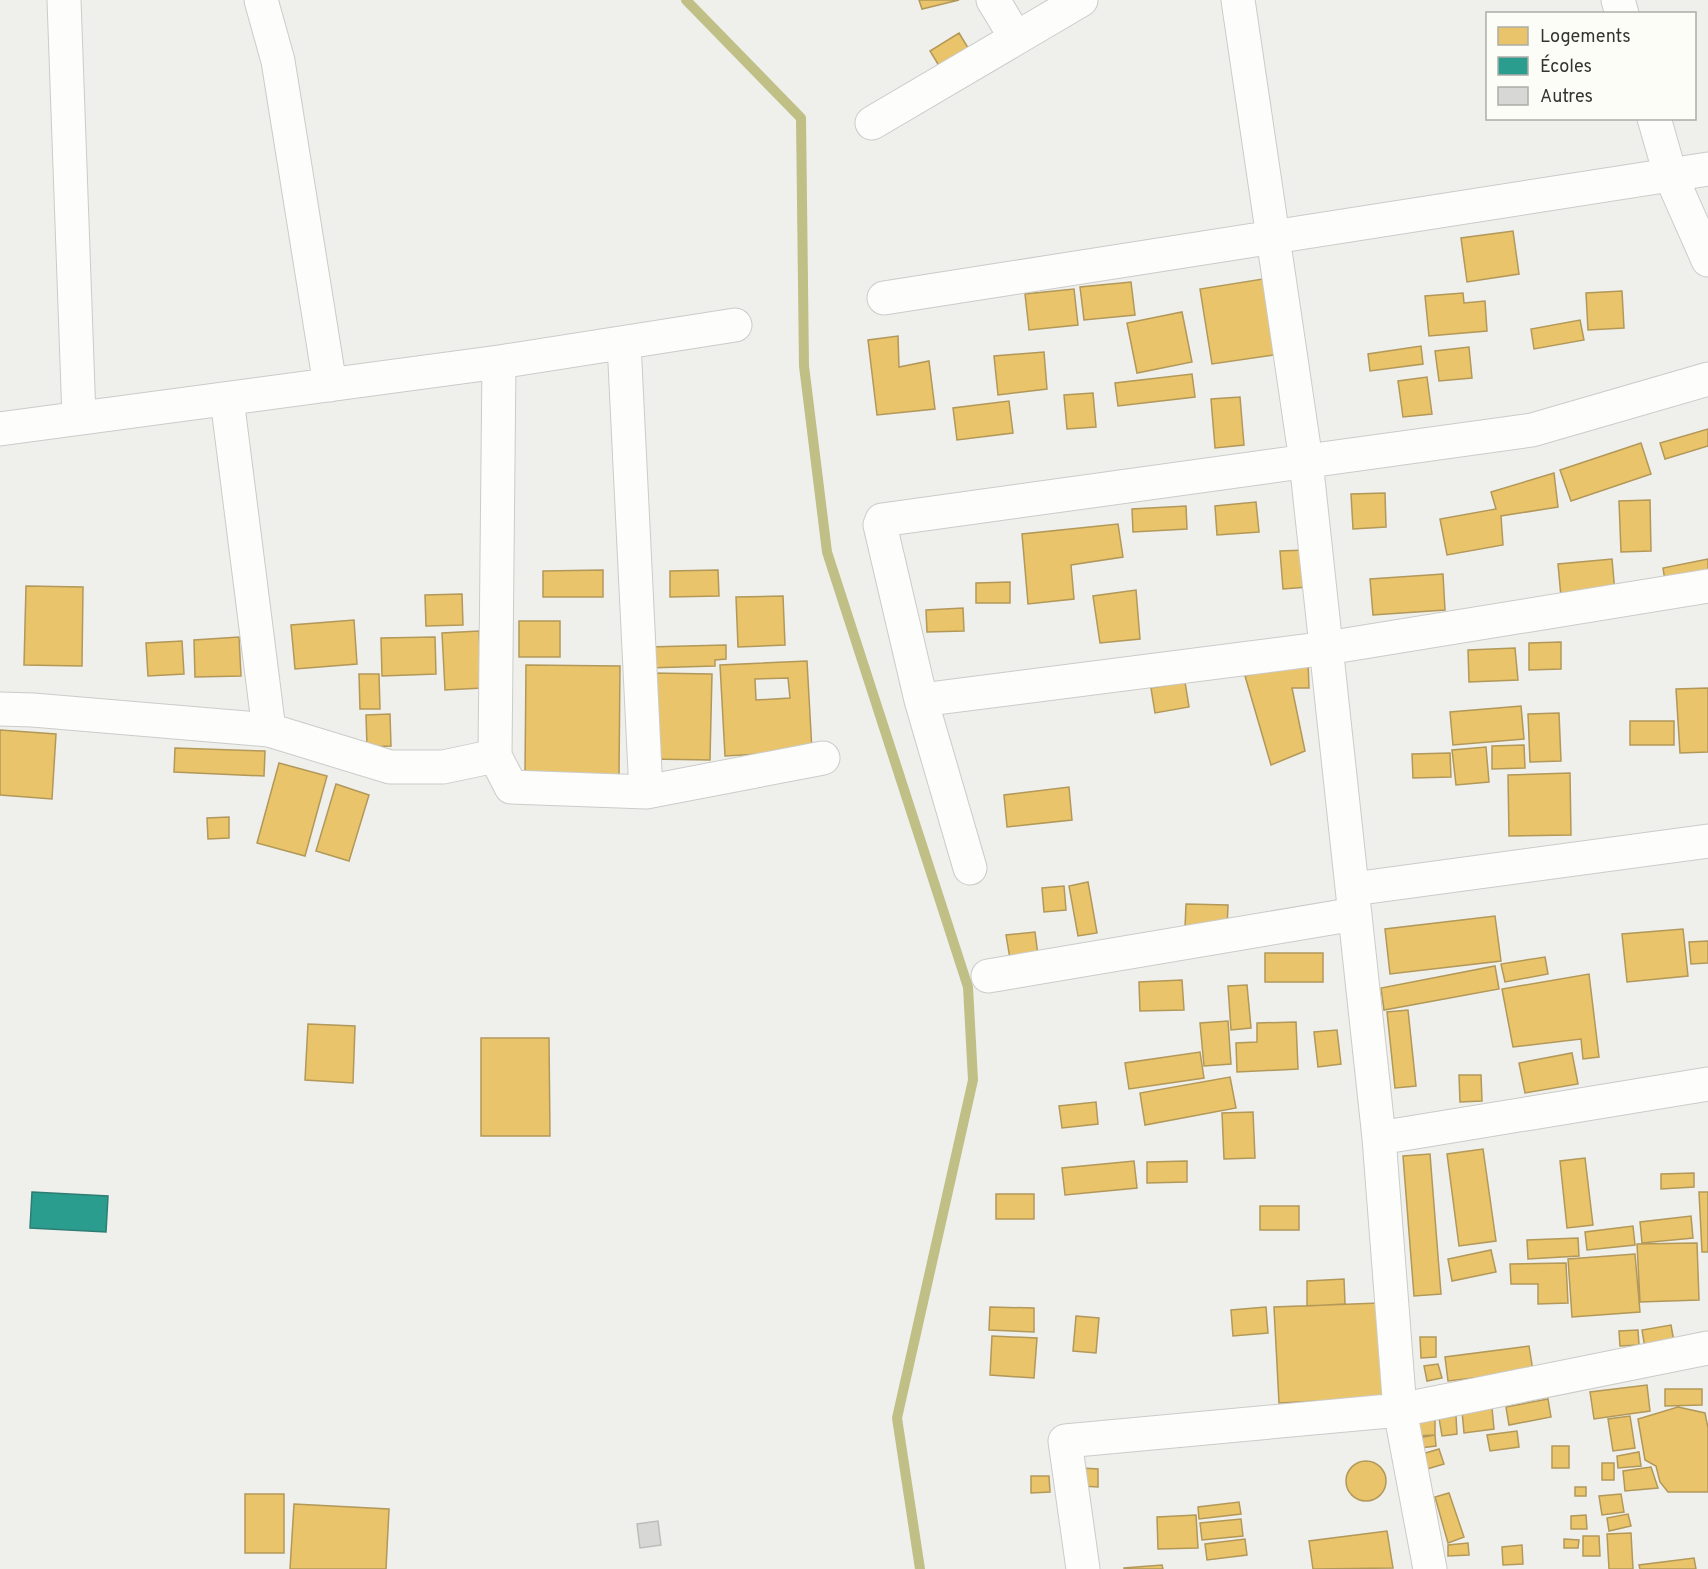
<svg xmlns="http://www.w3.org/2000/svg" width="1708" height="1569" font-family="Overpass,sans-serif">
  <rect width="100%" height="100%" fill="#efefec"/>
  <path fill="#e9c46a" stroke="#b29859" stroke-width="1.5" fill-rule="evenodd" d="M919,0h40l-37,9z
    M959,33l11,18 -29,18 -11,-18z
    M1513,231l6,43 -52,8 -6,-44z
    M1269,278l12,76 -69,10 -12,-75z
    M1131,282l4,33 -51,5 -4,-33z
    M1074,289l4,36 -49,5 -4,-36z
    M1622,291l2,37 -36,2 -2,-37z
    M1463,293l1,10 21,-2 2,30 -58,5 -4,-40z
    M1182,312l10,50 -55,11 -10,-50z
    M1580,320l4,20 -50,9 -3,-20z
    M898,336l1,31 30,-6 6,48 -58,6 -9,-75z
    M1421,346l2,18 -53,7 -2,-17z
    M1469,347l3,31 -33,3 -4,-30z
    M1044,352l3,37 -49,6 -4,-39z
    M1192,374l3,23 -77,9 -3,-23z
    M1427,377l5,37 -29,3 -5,-36z
    M1093,393l3,34 -29,2 -3,-34z
    M1240,397l4,48 -29,3 -4,-49z
    M1009,401l4,32 -56,7 -4,-32z
    M1708,429v17l-43,13 -5,-16z
    M1641,443l10,31 -80,27 -11,-31z
    M1554,473l4,34 -57,9 2,29 -56,10 -7,-36 56,-10 -5,-17z
    M1385,493l1,34 -33,2 -2,-35z
    M1650,500l1,51 -30,1 -2,-51z
    M1256,502l3,30 -42,3 -2,-29z
    M1186,506l1,23 -54,3 -1,-23z
    M1118,524l5,33 -52,8 3,34 -46,5 -6,-70z
    M1306,550l2,37 -25,2 -3,-38z
    M1612,559l3,34 -54,4 -3,-33z
    M1708,559v19l-42,9 -3,-19z
    M603,570v27h-60v-26z
    M718,570l1,26 -49,1v-26z
    M1443,574l2,36 -72,5 -3,-36z
    M1010,582v21h-34v-20z
    M26,586l57,1 -1,79 -58,-1z
    M1136,590l4,49 -40,4 -7,-47z
    M462,594l1,31 -37,1 -1,-31z
    M783,596l2,49 -47,2 -2,-50z
    M963,608l1,23 -37,1 -1,-22z
    M354,620l3,44 -62,5 -4,-44z
    M519,621h41v36h-41z
    M479,631l3,57 -37,2 -3,-57z
    M239,637l2,39 -46,1 -1,-37z
    M435,637l1,37 -54,2 -1,-38z
    M182,641l2,33 -36,2 -2,-33z
    M1561,642v27l-32,1v-27z
    M726,645v14l-11,1v6l-68,2v-21z
    M1515,648l3,32 -49,2 -1,-32z
    M1308,660l1,28h-17l13,63 -34,14 -26,-89z
    M807,661l5,90 -87,5 -5,-91zM788,678l2,20 -34,2 -1,-21z
    M526,665l94,1 -1,109 -94,-1z
    M651,673l61,1 -2,86 -60,-1z
    M359,674h20l1,35h-20z
    M1185,682l4,25 -34,6 -4,-25z
    M1708,688v64l-28,1 -4,-64z
    M1521,706l3,33 -71,6 -3,-33z
    M1559,713l2,48 -31,1 -2,-48z
    M390,714l1,32 -24,1 -1,-32z
    M1630,721h44v24h-44z
    M0,730l56,4 -4,65 -52,-4z
    M1524,745l1,23 -33,1v-23z
    M1486,747l3,35 -33,3 -4,-35z
    M175,748l90,3 -1,25 -90,-4z
    M1450,753l1,24 -38,1 -1,-24z
    M279,763l48,13 -22,80 -48,-13z
    M1570,773l1,62 -62,1 -1,-61z
    M336,784l33,11 -20,66 -33,-10z
    M1069,787l3,33 -65,7 -3,-32z
    M229,817v21l-21,1 -1,-21z
    M1088,882l9,51 -19,3 -9,-50z
    M1064,886l2,24 -22,2 -2,-24z
    M1186,904l42,1 -1,24 -42,-1z
    M1495,916l6,45 -111,13 -5,-45z
    M1683,929l5,47 -61,6 -5,-48z
    M1035,932l3,23 -28,4 -4,-24z
    M1708,941v22l-17,1 -2,-22z
    M1265,953h58v29h-58z
    M1545,957l3,17 -43,8 -4,-18z
    M1495,966l4,23 -115,21 -3,-22z
    M1589,974l10,83 -16,2 -2,-20 -68,8 -11,-58z
    M1182,980l2,30 -44,1 -1,-29z
    M1247,985l4,43 -20,2 -3,-44z
    M1408,1010l8,76 -21,2 -8,-76z
    M1228,1021l3,43 -27,2 -4,-43z
    M1296,1022l2,47 -61,3 -1,-29 21,-1v-19z
    M308,1024l47,2 -2,57 -48,-3z
    M1337,1030l4,34 -23,3 -4,-35z
    M481,1038h68l1,98h-69z
    M1200,1052l4,26 -75,11 -4,-26z
    M1572,1053l6,31 -53,9 -6,-30z
    M1459,1075h22l1,26 -22,1z
    M1230,1077l6,31 -91,17 -5,-32z
    M1096,1102l2,22 -36,4 -3,-22z
    M1253,1112l2,46 -31,1 -2,-46z
    M1483,1149l13,92 -37,5 -12,-92z
    M1430,1154l11,140 -27,2 -11,-140z
    M1585,1158l8,67 -26,3 -7,-67z
    M1134,1161l3,27 -72,7 -3,-27z
    M1187,1161v21l-40,1v-21z
    M1694,1173v14l-33,2v-15z
    M1699,1192h9v60h-6z
    M996,1194h38v25h-38z
    M1260,1206h39v24h-39z
    M1691,1216l2,22 -51,5 -2,-21z
    M1633,1226l2,19 -48,5 -2,-18z
    M1578,1238l1,18 -51,3 -1,-19z
    M1697,1243l2,57 -59,2 -3,-58z
    M1491,1250l5,22 -44,9 -4,-22z
    M1635,1254l5,58 -68,5 -4,-58z
    M1566,1263l2,40 -30,1v-20h-27l-1,-20z
    M1344,1279l1,25 -38,2v-25z
    M1379,1303l4,95 -104,5 -5,-96z
    M990,1307l44,1v24l-45,-2z
    M1266,1307l2,26 -35,3 -2,-26z
    M1076,1316l23,2 -3,35 -23,-2z
    M1671,1325l3,17 -29,6 -3,-18z
    M1638,1330l1,15 -19,1 -1,-15z
    M992,1336l45,2 -3,40 -44,-3z
    M1420,1337h16v20l-15,1z
    M1529,1346l4,25 -85,10 -3,-24z
    M1438,1364l4,14 -15,3 -3,-15z
    M1647,1385l3,26 -56,8 -4,-27z
    M1665,1389h37v16l-37,1z
    M1548,1399l3,18 -42,8 -3,-18z
    M1678,1407l27,6 3,15v64h-40l-8,-10 -4,-16 -11,-6 -7,-41z
    M1492,1408l2,21 -30,4 -2,-22z
    M1456,1416l1,18 -15,2 -3,-18z
    M1630,1416l5,32 -22,3 -5,-32z
    M1435,1419v16l-19,1v-15z
    M1517,1431l2,16 -29,4 -3,-16z
    M1435,1435l1,11 -16,2 -2,-10z
    M1552,1446h17v22h-17z
    M1439,1449l5,15 -17,5 -5,-15z
    M1639,1452l2,14 -23,2 -1,-12z
    M1346 1481a20 20 0 1 1 40 0a20 20 0 1 1-40 0Z
    M1602,1463h12v17h-12z
    M1651,1467l7,21 -33,3 -2,-20z
    M1082,1468l16,1v18l-16,-1z
    M1031,1476h18l1,16 -19,1z
    M1575,1487h11v9h-11z
    M1449,1493l15,44 -16,6 -13,-46z
    M245,1494h39v59h-39z
    M1621,1494l3,18 -22,3 -3,-19z
    M1239,1502l2,12 -42,5 -1,-12z
    M294,1504l95,5 -3,60h-96z
    M1628,1514l3,12 -22,5 -2,-13z
    M1196,1515l2,33 -40,1 -1,-32z
    M1586,1515l1,14h-16v-13z
    M1241,1519l2,17 -41,4 -2,-17z
    M1387,1531l6,37 -80,1 -4,-28z
    M1631,1533l2,36h-24l-2,-35z
    M1583,1536h16l1,20h-17z
    M1245,1539l2,16 -40,5 -2,-16z
    M1564,1539l15,1 -1,8h-14z
    M1468,1543l1,12 -21,1v-11z
    M1522,1545l1,19 -20,1 -1,-18z
    M1694,1558l2,11h-56l-1,-4z
    M1162,1565l1,4h-39v-1z"/>
  <path fill="#2a9d8f" stroke="#2d7d73" stroke-width="1.5" d="M32,1192l76,4 -2,36 -76,-4z"/>
  <g fill="none" stroke-linecap="round" stroke-linejoin="round">
    <path stroke="#bfbf86" stroke-width="10" d="M686,0l115,118 3,248 23,186 141,435 5,93 -76,338 23,151"/>
  </g>
  <path fill="#d7d7d5" stroke="#bcbcba" stroke-width="1.5" d="M658,1521l3,24 -21,3 -3,-24z"/>
  <g fill="none" stroke-linecap="round" stroke-linejoin="round">
    <g stroke="#cbcbc9" stroke-width="35">
      <path id="minor" d="M64,0l15,418
        M261,0l17,61 52,324
        M993,0l23,38
        M1238,0l68,461 73,677 21,272 30,159
        M1618,0l4,14
        M1654,118l16,56 38,86
        M872,123l209,-123
        M884,298l824,-129
        M624,343l22,449
        M499,362l-4,394 16,31 135,5 177,-34
        M227,399l42,331
        M0,429l499,-67 236,-37
        M921,700l406,-52 381,-62
        M0,709l33,1 236,20 121,37h53l52,-11
        M970,868l-49,-168 -41,-175 2,-5 650,-90 176,-51
        M1353,889l355,-48
        M988,976l367,-62
        M1379,1138l329,-54
        M1083,1569l-18,-128 335,-31 308,-62"/>
    </g>
    <use href="#minor" stroke="#fdfdfc" stroke-width="33"/>
  </g>
  <rect x="1486" y="12" width="210" height="108" fill="#fdfdf8" stroke="#acaca8" stroke-width="1.5"/>
  <rect x="1498" y="27" width="30" height="18" fill="#e9c46a" stroke="#acaca8" stroke-width="1.5"/>
  <text x="1540" y="42" font-size="18" fill="#333331">Logements</text>
  <rect x="1498" y="57" width="30" height="18" fill="#2a9d8f" stroke="#acaca8" stroke-width="1.5"/>
  <text x="1540" y="72" font-size="18" fill="#333331">Écoles</text>
  <rect x="1498" y="87" width="30" height="18" fill="#d7d7d5" stroke="#acaca8" stroke-width="1.5"/>
  <text x="1540" y="102" font-size="18" fill="#333331">Autres</text>
</svg>
